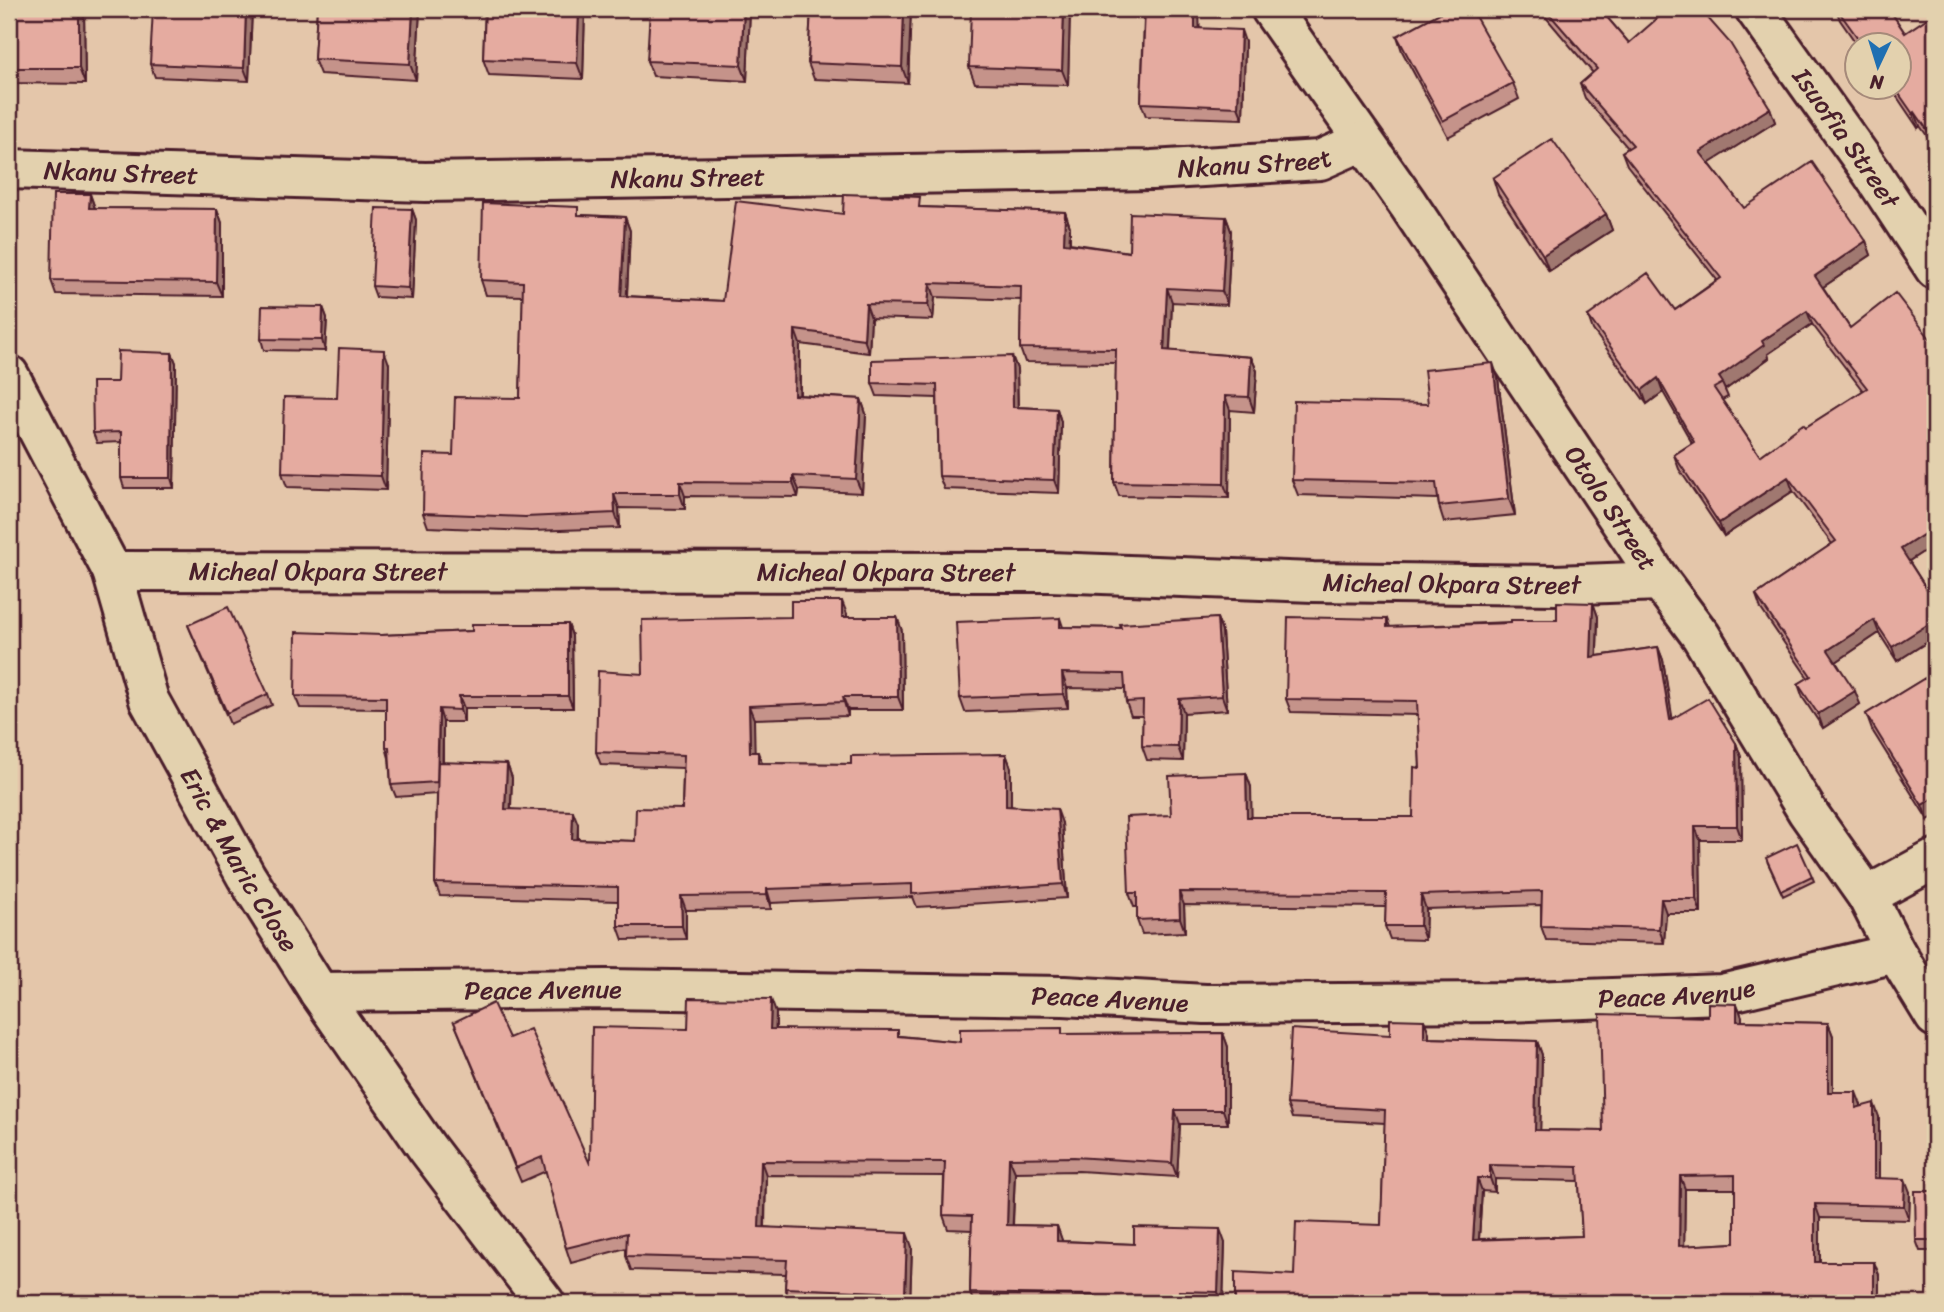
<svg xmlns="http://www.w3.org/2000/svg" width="1944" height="1312" font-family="Sriracha,sans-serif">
  <rect width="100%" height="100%" fill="#e4c6aa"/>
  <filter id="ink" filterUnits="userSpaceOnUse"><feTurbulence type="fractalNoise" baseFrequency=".0143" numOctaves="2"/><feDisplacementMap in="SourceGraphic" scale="14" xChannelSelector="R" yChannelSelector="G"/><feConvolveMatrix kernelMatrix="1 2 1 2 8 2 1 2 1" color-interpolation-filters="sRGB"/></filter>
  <g filter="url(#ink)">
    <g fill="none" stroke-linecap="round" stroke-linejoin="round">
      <g stroke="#4a1f2b" stroke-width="44">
        <g id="minor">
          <path id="s1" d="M1271,9l137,195 252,377 41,55 106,175 60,85 29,57 39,64"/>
          <path id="s2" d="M1755,9l117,164 63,96"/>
          <path id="s3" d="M9,169l416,13 727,-12 168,-10 43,-19"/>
          <path id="s4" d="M9,375l103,196 37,129 97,176 73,116 108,156 118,155"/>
          <path id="s5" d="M112,571l938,1 263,10 243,3 104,-4"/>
          <path d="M1867,896l68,-37"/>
          <path id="s6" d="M319,992l288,-3 457,7 141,8 300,-2 217,-8 174,-41"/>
        </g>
      </g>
      <use href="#minor" stroke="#e3d1ae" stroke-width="38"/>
    </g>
    <path fill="#c5938a" stroke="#4a1f2b" stroke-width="2" fill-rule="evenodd" d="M9,9h75l1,75 -76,-1z
      M252,9l-3,72 -94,-4 -5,-13z
      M317,9h103l-4,71 -96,-6 -6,-15z
      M485,9h100l-2,70 -94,-4 -6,-16z
      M750,9l-3,72 -94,-5 -6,-15z
      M811,9h100l-3,74 -94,-4 -6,-16z
      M1139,9h60v19l46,14 -2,77 -97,-3 -5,-13 3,-84h-1z
      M1542,9h58l29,34 141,65 5,14 -66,41 35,45 122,33 5,14 -48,32 27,41 85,17v199l-26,17 26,41v35l-38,24 -18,-28 -43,29 24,42 -37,24 -20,-30 -5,-14 10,-6 -47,-69 -5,-14 76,-51 -39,-53 -69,45 -45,-67 -5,-14 18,-12 -29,-51 -16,12 -54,-74 -5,-14 87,-6 42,-30 -90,-115 -5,-13 6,-4 -43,-50 -5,-14 13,-11 -49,-58zM1812,324l51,67 -103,65 -38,-56 6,-3 -3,-7 44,-32 -1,-4z
      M1836,9h53l16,24 30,-6v120l-15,-21 -2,2 -27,-40h8v-42h-41l-18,-26z
      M1070,10l-2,75 -93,-2 -6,-16z
      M1397,36l116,47 6,16 -71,38 -46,-86z
      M1493,178l113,36 6,16 -63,41 -51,-77z
      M90,194l5,14 122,1 5,14v73l-166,-2 -5,-14z
      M923,207l142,5 5,15v16l59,9 97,-35 5,14 -4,74 -55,-3 -2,49 81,6 6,14 -3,41 -24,-2 -1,88 -110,-2 -5,-14 2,-119 -91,-1 -5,-14 1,-48 -86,-3 -2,23 -62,-2 -2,35 -69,-9v51l61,4 5,15 -4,79 -63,-3 -1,7 -113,-1v13l-66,-1 1,20 -89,3 -103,-4 -5,-14 30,-58 67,-57 3,-102 -37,-1 -5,-15 100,-65 44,2 5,14 -3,65 96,5 120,-87z
      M412,209l4,11 -4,79 -36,-2 -4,-11z
      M323,307l4,11 -2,33 -61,-1 -3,-11z
      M172,353l4,10 -2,125h-50l-3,-10v-36l-24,1 -4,-10 24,-51z
      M1012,356l5,13 1,38 39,2 4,13 -2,71 -115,-4 -5,-13 -2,-78 -60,-2 -5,-13z
      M389,364l-3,126 -99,-3 -5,-14 55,-75z
      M1498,378l17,137 -71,7 -5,-16 -1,-7 -140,-4 -6,-15 136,-76z
      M1593,603l5,14 -1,39 61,-9 5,13 9,59 64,24 5,14 1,83h-42l1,73h-35l-2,30 -118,-3 -5,-14v-21l-115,4 -1,31 -35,-1 -5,-13 1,-19 -202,-2 1,27 -43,2 -5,-14v-13h-3l-5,-14 42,-78 75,-42 5,14v30h162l7,-49 -2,-53 -127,-3 -5,-13 101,-80 3,8 167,-7z
      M847,614v3h50l5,14 1,79h-55v6l-94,3v33l8,11 89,1 155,-10 5,14v38l51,17 5,75 -150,9 -4,-10 -142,6v6l-85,1v29l-63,1 -5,-14v-25l-178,-5 -5,-13 2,-89 -41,3 -5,-12 -2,-27 -3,-11v-38l-86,-1 -5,-12 87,-61 90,-4 96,-7 4,12 1,72h-109v14h-21v41l64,1 5,14 -1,31 67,15v15l57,2 47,-32 1,-41 -82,-3 -5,-13 47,-78 148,-57z
      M1060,618l3,9 58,1 96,-10 5,14 5,78 -43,3 -1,48 -36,-1 -5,-14 1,-30h-12l-5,-14 -1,-13 -58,-1 1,20 -103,4 -5,-14z
      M188,625l80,69 4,11 -42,19z
      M1925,678l3,142 -56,-90 -6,-16z
      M1768,863l44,13 2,5 -31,15z
      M1737,1004l5,13v4l86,2 5,13v56l28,13v2l18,10v61l31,14 -1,28 -89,-2v44h54l5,13v28h-644l59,-28 87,-50 4,-102 -93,-5 -5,-14 103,-69 34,-15 5,13v5l108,3 5,14 -2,75 63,1 105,-114zM1495,1179l84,2 3,55 -103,3 3,-48 13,1zM1685,1189h50v54l-51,3z
      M776,1013v16l124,7 60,6 104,-8 159,-1 5,14v77h-48l-3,53 -98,-6 -64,1 -2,53 44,1 5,15 72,3 91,-1 -2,60h-249l-4,-10 2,-63 -24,-1 -5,-14 1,-39 -178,-1 -1,52 147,20 -2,56h-89l-30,-1 -6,-14 1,-14 -155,-4 -5,-14v-8l-55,15 -5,-15 -20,-77 -25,11 -67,-160 55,16 81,126 98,-135z
      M1935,1191v60h-15l-4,-11z"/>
    <path fill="#a07870" stroke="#4a1f2b" stroke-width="2" d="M79,9h5l1,75 -6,-16z
      M246,9h6l-3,72 -5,-13z
      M413,9h7l-4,71 -6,-16z
      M579,9h6l-2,70 -6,-16z
      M744,9h6l-3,72 -6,-16z
      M904,9h7l-3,74 -6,-16z
      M1064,9h5l1,1 -2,75 -6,-15z
      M1195,9h4l1,31 -5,-12z
      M1241,30l4,12 -2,77 -5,-12z
      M1863,39l2,7h-4l-1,-5z
      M1770,108l5,14 -70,44 -5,-14z
      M1915,112l5,14 -2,2 -5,-14z
      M90,194l5,15 -6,-1z
      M217,209l5,14v73l-6,-14z
      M412,209l4,11 -4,79 -4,-11z
      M1065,212l5,15 -1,30 -5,-14z
      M1606,214l6,16 -63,41 -6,-16z
      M625,217l5,14 -4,79 -5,-14z
      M1226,217l5,14 -4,74 -5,-14z
      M1866,241l5,14 -51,34 -5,-13z
      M930,283l5,14 -2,23 -5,-15z
      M1167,288l5,14 -3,63 -5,-15z
      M866,304l5,14 -2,35 -5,-14z
      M323,307l4,11 -2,33 -3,-11z
      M1807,311l5,13 -44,30 1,4 -44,32 -6,-13 43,-36z
      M795,330l5,14 -1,65 -5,-14z
      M384,350l5,14 -3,126 -5,-14z
      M172,353l4,10 -2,125 -3,-10z
      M1012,356l5,13 1,51 -5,-13z
      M1251,357l6,14 -3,41 -5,-15z
      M1493,363l5,15 17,137 -6,-16z
      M1658,378l5,14 -16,12 -5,-14z
      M1225,396l5,14 -1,88 -5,-14z
      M861,399l5,15 -4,79 -6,-14z
      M1057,409l4,13 -2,71 -5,-13z
      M793,476l6,14 -1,7 -5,-14z
      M1788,477l5,14 -69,45 -5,-13z
      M680,482l5,14v13l-5,-15z
      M614,494l5,14 1,20 -5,-15z
      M1935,527v17l-29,19 -5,-14z
      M842,601l5,13v17l-5,-14z
      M1593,603l5,14 -2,54 -5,-14z
      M897,617l5,14 1,79 -5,-13z
      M1217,618l5,14 5,78 -5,-14z
      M1874,620l5,13 -46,31 -5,-14z
      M1935,620v17l-38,24 -5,-14z
      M568,624l4,12 1,72 -5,-12z
      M1658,647l5,13 12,74 -5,-14z
      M1062,673l5,15 1,20 -5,-14z
      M1855,691l5,13 -37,24 -5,-14z
      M459,696l5,12v14l-4,-12z
      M843,697l5,13v6l-4,-14z
      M1179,699l5,14 -1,48 -5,-14z
      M749,706l5,13 1,47 -5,-14z
      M439,709l4,13 -1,72 -4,-12z
      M1736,743l5,14 1,83 -5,-14z
      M758,752l5,14 -5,-3z
      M1006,754l5,14v51l-5,-13z
      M507,764l5,14 -2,44 -5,-13z
      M1246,773l5,14 1,44 -5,-14z
      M1935,797v19l-7,4 -6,-15z
      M1057,809l5,14 5,75 -4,-14z
      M573,811l5,13 -1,28 -5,-13z
      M1695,826l5,14 1,73 -5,-14z
      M767,889l4,14v6l-4,-14z
      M1179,892l5,13 1,27 -5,-14z
      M1421,895l5,14 -1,31 -5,-14z
      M681,896l5,14v29l-4,-13z
      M1661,899l5,14 -2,30 -5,-14z
      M771,999l5,14 -1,30 -5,-14z
      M1737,1004l5,13v18l-5,-14z
      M1424,1020l5,13v19l-5,-14z
      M1828,1023l5,13v70l-5,-14z
      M1223,1033l5,14v77l-5,-14z
      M1537,1041l5,14 -2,89 -5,-14z
      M1856,1092l5,13v17l-5,-14z
      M1874,1103l5,14v75l-5,-14z
      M1175,1110l5,14 -3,53 -5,-14z
      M1009,1158l6,14 -3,67 -5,-14z
      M761,1161l5,14 -2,66 -5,-14z
      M1490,1165l5,14v13l-5,-14z
      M1680,1176l5,13 -1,71 -5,-14z
      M1477,1178l5,13 -4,62 -5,-13z
      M1905,1179l5,13 -1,28 -5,-14z
      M1815,1204l5,14v57l-5,-13z
      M1057,1226l5,14v15l-5,-14z
      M1220,1229l5,14 -2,60h-1l-4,-11z
      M907,1233l5,14 -2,56h-1l-4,-10z
      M1874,1262l5,13v28h-5z
      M1179,1291l4,12h-5z"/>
    <path fill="#e5aba0" stroke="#4a1f2b" stroke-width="2" fill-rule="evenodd" d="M9,9h70v59h-70z
      M153,9h93l-2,59 -94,-4z
      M317,9h96l-3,55 -96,-5z
      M485,9h94l-2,54 -94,-4z
      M650,9h94l-3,56 -94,-4z
      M811,9h93l-2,58 -94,-4z
      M971,9h93l-2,61 -93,-3z
      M1145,9h50v19l46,2 -3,77 -97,-4z
      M1447,9h24l42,74 -70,38 -46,-85z
      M1545,9h55l29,34 39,-34h32l30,34 40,65 -70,44 44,56 68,-46 54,79 -51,35 35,52 45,-35 40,52v182l-34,22 34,53v18l-43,27 -18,-27 -46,30 27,41 -37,23 -20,-30 13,-8 -55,-81 80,-54 -48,-64 -69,46 -45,-68 20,-13 -36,-64 -16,12 -54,-74 60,-43 27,37 46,-32 -99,-126 11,-7 -53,-61 17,-15zM1807,311l60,77 -61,39 -3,-3 -43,32 -46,-68 9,-5 -4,-6 45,-32 -2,-4z
      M1837,9h52l16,24 24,-16 6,10v114l-20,-29 -2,2 -18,-26h4v-42h-32l-4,-7 -3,2z
      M1552,139l54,75 -63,41 -50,-77z
      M53,194h37l-1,14 128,1 -1,73 -165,-2z
      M844,194l76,3 -1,10 146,5 -1,31 65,9 1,-39 96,4 -4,74 -55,-3 -3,62 87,7 -2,40 -24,-1 -1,88 -110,-2 2,-133 -96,-1 1,-62 -91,-3 -2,22 -62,-1 -2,35 -69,-9 -1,65 67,4 -5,80 -63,-3v7l-113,-1v12h-66l1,19 -90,4 -102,-4 1,-59 29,1 2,-58 65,1 3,-116 -42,-2 2,-77 95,4v8l47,2 -4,79 102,5 13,-100 107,13z
      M376,208l36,1 -4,79 -36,-2z
      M262,306l61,1 -1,33 -61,-1z
      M339,348l45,2 -3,126 -99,-3 2,-76 53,1z
      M118,351l54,2 -1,125h-50v-46l-28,1 -1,-51h25z
      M1012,356l1,51 44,2 -3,71 -115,-4 -2,-91 -65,-2v-23z
      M1493,363l16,136 -70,7 -3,-23 -144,-3 2,-79 134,3 -4,-34z
      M791,601h51v16h55l1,80h-55l1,5 -95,4 1,46h8v11l93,1v-8l155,-2v52l51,3 6,75 -151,10v-10l-145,5v6l-86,1 1,30h-64v-39l-183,-4 3,-121 69,2 -2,45 68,2 -1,28 63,2 1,-33 46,1 2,-54 -88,-3 2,-81 45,3 -1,-54 149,-3z
      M1557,602l36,1 -2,54 67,-10 12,73 38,-22 28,45 1,83h-42l1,73h-35l-2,30 -118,-3 1,-35 -121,4 -1,31h-35l1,-33 -207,-1 1,26 -43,2v-27h-8l-3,-76 45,-2 -2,-39 77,-3 1,44h166l1,-50 6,1 -3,-67 -131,-2 2,-82 99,2v8l124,-4v-3h46z
      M228,607l40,87 -41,19 -39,-88z
      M1060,618v9l61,1 -1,-4 97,-6 5,78 -43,3 -1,48 -36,-1 1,-45 -17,1 -2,-28 -62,-1 1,21 -103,4 -4,-76z
      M472,624h96v72h-109l1,14 -21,-1 -2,73 -46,3 -2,-38h-3v-50l-91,-1 1,-64 86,3 90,-4z
      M1925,678l10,16v103l-13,8 -56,-91z
      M1797,843l15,33 -31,15 -15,-33z
      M689,998l82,1 -1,30 128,1v6l62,6v-13l102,-1v6l161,-1v77h-48l-3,53 -98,-6 -65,1 -2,67 50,1v15l77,3v-17l86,2 -2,63 -39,-1 -1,12h-84v-7l-124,-3 2,-77 -29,-1 2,-53 -184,-1 -2,66 148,6 -2,60 -120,-5 2,-28 -161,-4 1,-23 -61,15 -24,-91 -26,11 -62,-146 39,-19 16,35 21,-9 60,135 2,-137 96,2z
      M1708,1003l29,1v17l91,2v69h28v16l18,-5v75l31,1 -1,27 -89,-2v58h59v41h-455v-1l-83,-3v4h-101v-31l59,3 2,-53 85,3 4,-115 -98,-6 4,-75 99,6v-16l34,1v18l113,3 -2,89 68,1 -3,-117 108,3zM1490,1165l88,2 4,69 -109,4 4,-62h13zM1735,1175v68l-56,3 1,-70z
      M1915,1191h20v49h-19z"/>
  </g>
  <g text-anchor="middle" stroke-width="6" stroke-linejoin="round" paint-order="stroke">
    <g font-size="26" fill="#4a1f2b" stroke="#e3d1ae">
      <text dy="9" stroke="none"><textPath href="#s2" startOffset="158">Isuofia Street</textPath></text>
      <text dy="9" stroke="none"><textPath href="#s3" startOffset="1246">Nkanu Street</textPath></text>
      <text dy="9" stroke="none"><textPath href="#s3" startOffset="112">Nkanu Street</textPath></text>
      <text dy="9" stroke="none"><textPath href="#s3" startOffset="679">Nkanu Street</textPath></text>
      <text dy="9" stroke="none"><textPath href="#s1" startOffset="604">Otolo Street</textPath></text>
      <text dy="9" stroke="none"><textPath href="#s5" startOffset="206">Micheal Okpara Street</textPath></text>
      <text dy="9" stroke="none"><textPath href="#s5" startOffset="774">Micheal Okpara Street</textPath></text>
      <text dy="9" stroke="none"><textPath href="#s5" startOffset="1340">Micheal Okpara Street</textPath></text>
      <text dy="9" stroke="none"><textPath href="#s4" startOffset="539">Eric &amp; Maric Close</textPath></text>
      <text dy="9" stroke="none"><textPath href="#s6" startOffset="224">Peace Avenue</textPath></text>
      <text dy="9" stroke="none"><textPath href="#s6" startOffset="1358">Peace Avenue</textPath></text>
      <text dy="9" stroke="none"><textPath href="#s6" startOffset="791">Peace Avenue</textPath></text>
    </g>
  </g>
  <rect width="1944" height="1312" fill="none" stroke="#e3d1ae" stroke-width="35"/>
  <rect x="18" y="18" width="1909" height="1277" fill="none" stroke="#4a1f2b" stroke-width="2.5" filter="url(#ink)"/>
  <g transform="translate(1878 66) rotate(184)"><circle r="33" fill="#e3d1ae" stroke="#a68a7a" stroke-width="2"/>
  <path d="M0-5L12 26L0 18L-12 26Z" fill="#1f6fb2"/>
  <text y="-10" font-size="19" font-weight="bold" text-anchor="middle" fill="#4a1f2b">N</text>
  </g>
</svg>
